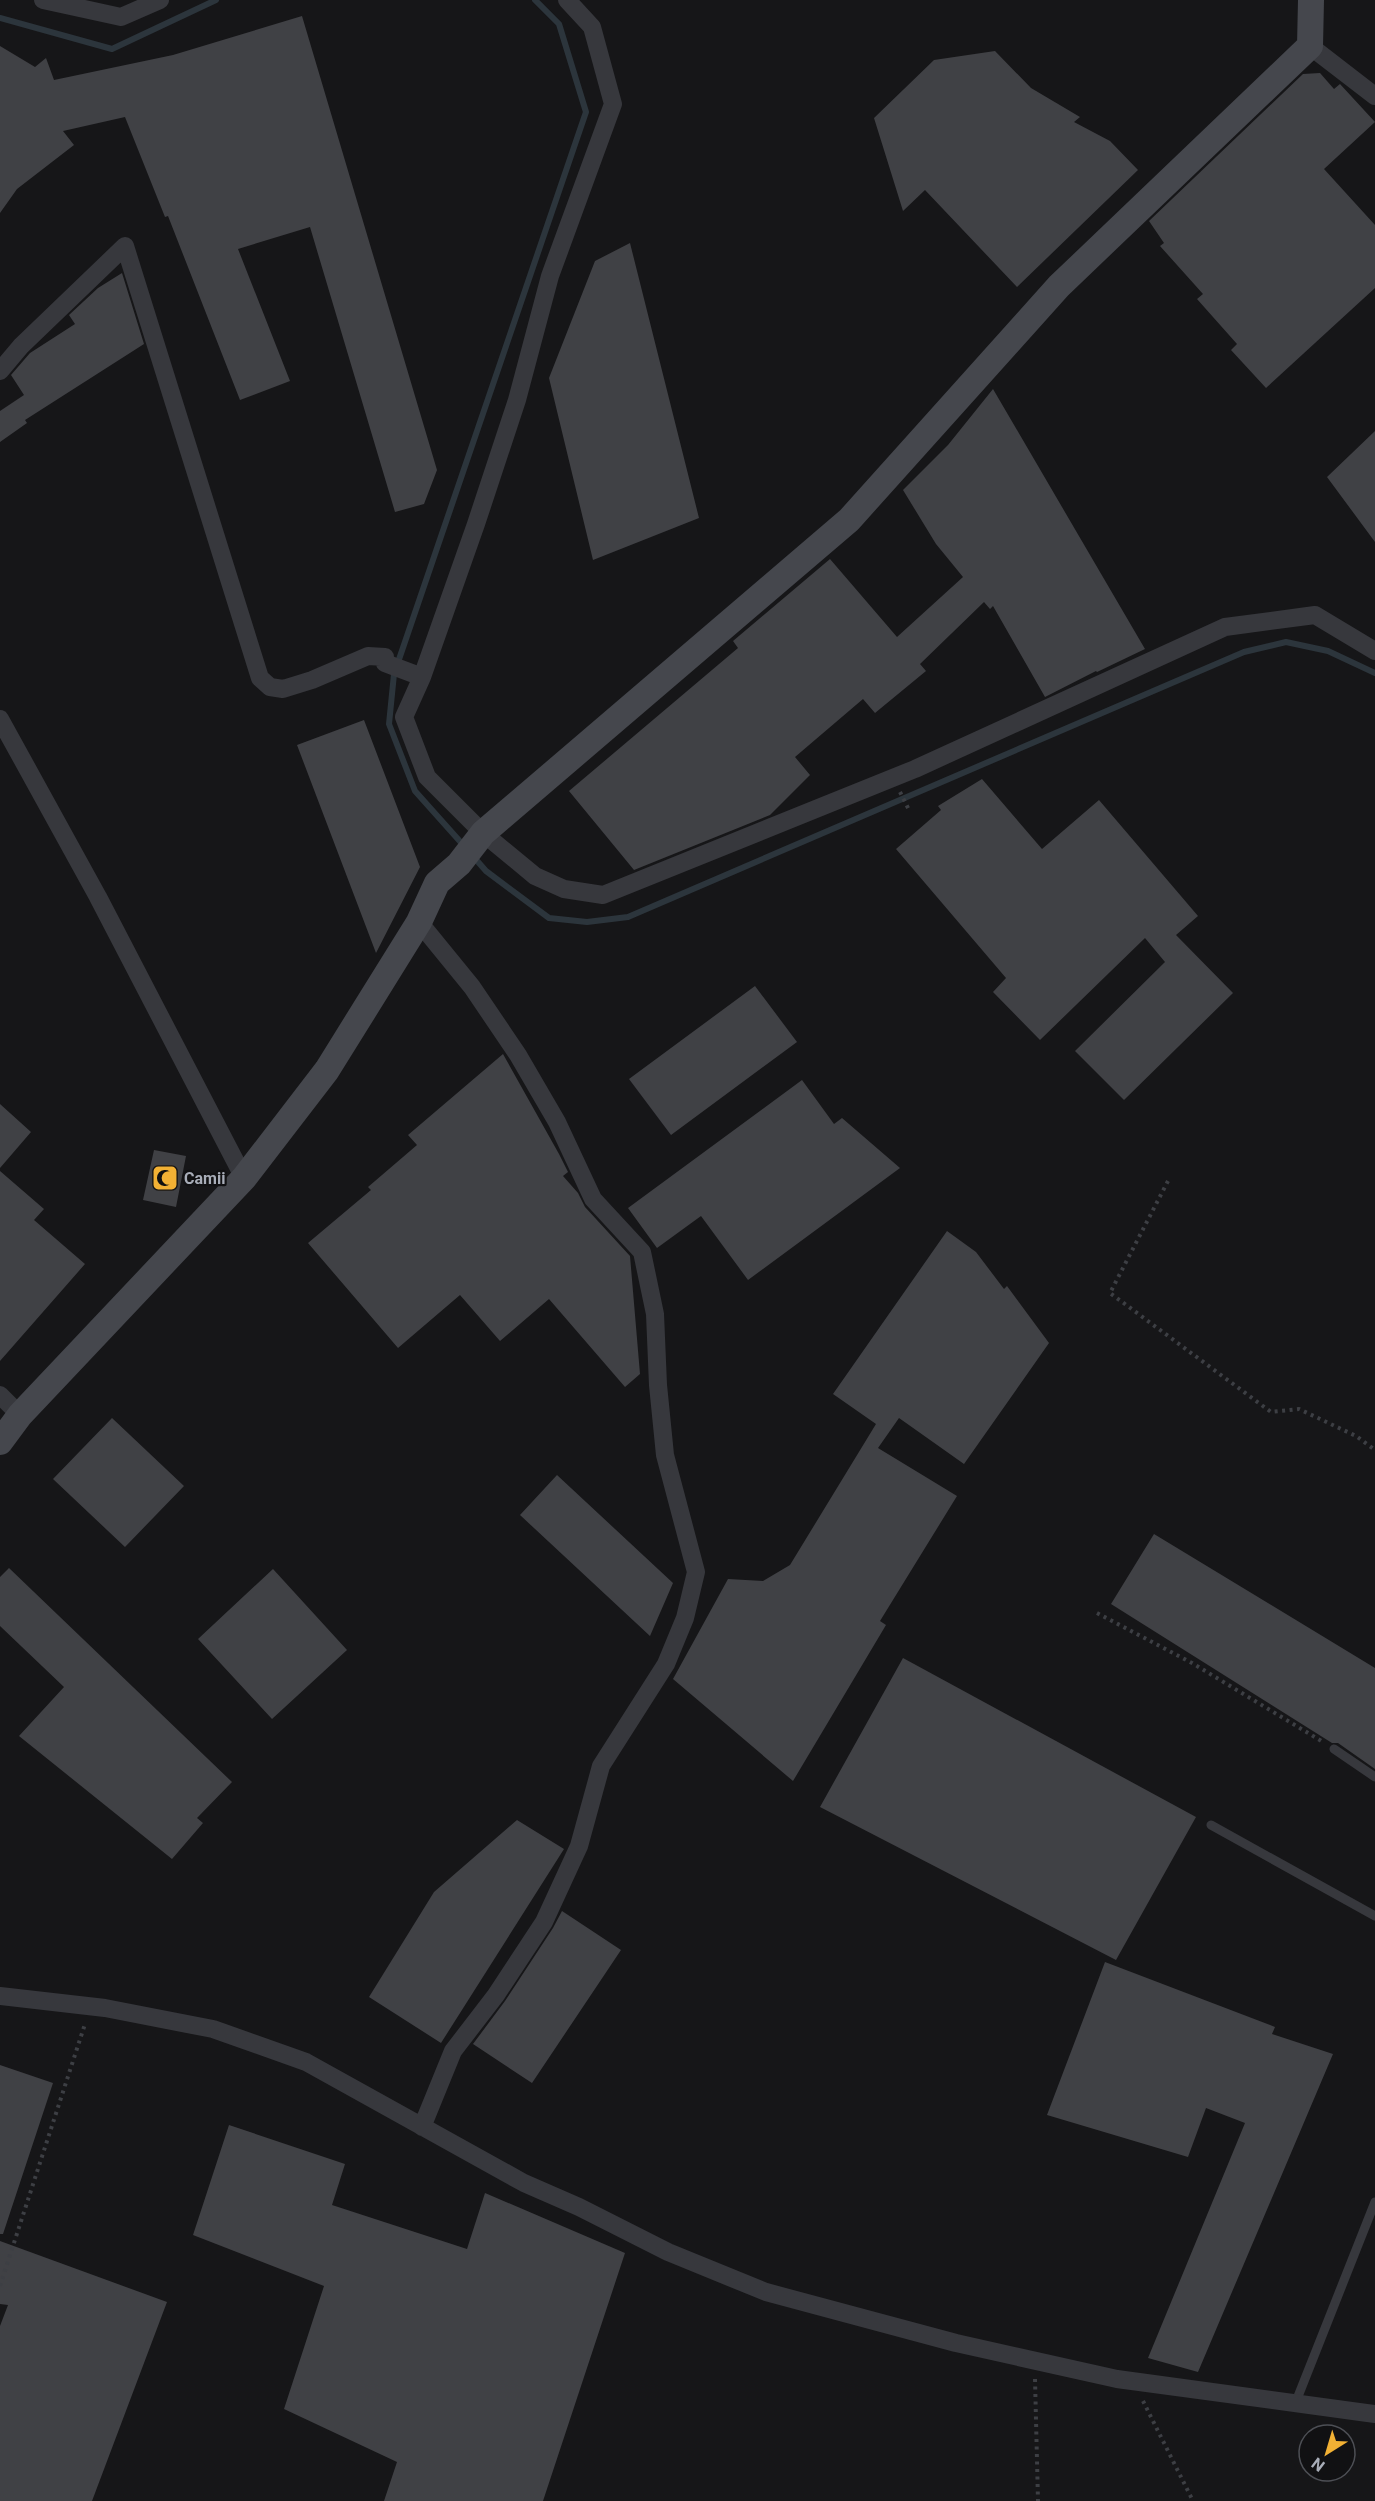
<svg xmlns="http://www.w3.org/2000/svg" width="1375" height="2501" font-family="Roboto,sans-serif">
  <rect width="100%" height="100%" fill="#161618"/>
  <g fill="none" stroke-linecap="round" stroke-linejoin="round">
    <path stroke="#2c353c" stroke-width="6" d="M0,18l112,31 104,-49
      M465,847l-50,-56 -26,-67 5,-50 192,-562 -27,-88 -24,-24
      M472,855l14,16 63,47 38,4 41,-5 616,-265 42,-10 42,9 47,22"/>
  </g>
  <path fill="#404145" d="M302,16l135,454 -13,34 -29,8 -85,-285 -72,22 52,132 -50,19 -72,-184 -3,1 -40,-100 -62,14 11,14 -57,44 -17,24v-167l35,21 11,-9 8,22 119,-25z
    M995,51l36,37 49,29 -6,5 36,19 28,29 -121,117 -92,-97 -22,21 -29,-93 60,-58z
    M1320,73l14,16 6,-5 35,38 -51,47 51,56v63l-109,100 -35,-38 6,-6 -40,-45 6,-5 -43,-48 4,-3 -15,-22 154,-147z
    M630,243l69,275 -106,42 -44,-182 46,-117z
    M122,273l22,71 -119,76 2,3 -27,19v-31l24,-16 -13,-20 19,-22 45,-29 -6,-9 29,-27z
    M993,389l152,260 -48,23 -1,-1 -51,26 -52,-91 -3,3 -6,-7 -64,62 6,7 -51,42 -12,-14 -68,58 15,18 -40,40 -136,55 -65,-79 169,-143 -5,-7 97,-82 67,78 66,-60 -27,-33 -33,-54 45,-45z
    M1375,431v111l-48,-65z
    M364,720l56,147 -44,86 -79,-208z
    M982,779l60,70 57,-49 99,116 -22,19 57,58 -109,107 -49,-49 90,-89 -20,-24 -105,102 -47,-48 13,-14 -110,-129 45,-39 -3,-4z
    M755,986l42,56 -126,93 -42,-56z
    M503,1054l56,100 9,18 -5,4 15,17 7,14 45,49 10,118 -15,13 -76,-88 -49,42 -40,-46 -62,53 -90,-105 63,-53 -3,-3 49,-42 -9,-10z
    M802,1080l32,44 8,-6 58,50 -152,112 -47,-64 -44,32 -29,-40z
    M0,1104l31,28 -31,36z
    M154,1150l32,6 -10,51 -33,-7z
    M0,1171l44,38 -10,11 51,44 -85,97z
    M947,1231l29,21 28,37 3,-3 42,57 -85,121 -65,-46 -21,30 79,48 -77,125 6,4 -93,156 -120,-102 55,-100 35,2 27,-16 86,-141 -43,-30z
    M112,1418l72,68 -59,61 -72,-68z
    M557,1475l116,108 -23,53 -130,-121z
    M1154,1534l221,134v101l-37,-26h-6l-221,-139z
    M9,1568l223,214 -35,36 6,5 -31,36 -153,-123 45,-49 -64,-61v-49z
    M273,1569l74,81 -75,69 -74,-80z
    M903,1658l293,159 -80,143 -296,-153z
    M517,1820l47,29 -123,194 -72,-46 65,-105z
    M562,1911l59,39 -89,133 -59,-39 32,-43 48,-73z
    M1105,1962l170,65 -3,7 61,20 -135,318 -50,-14 97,-235 -39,-15 -18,49 -141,-42z
    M0,2065l53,18 -50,151h-3z
    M229,2125l116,39 -13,41 135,44 18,-56 140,60 -82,248h-159l13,-39 -113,-53 40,-123 -131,-51z
    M0,2241l167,61 -75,199h-92v-175l8,-21 -8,-1z"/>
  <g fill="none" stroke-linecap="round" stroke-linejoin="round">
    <path stroke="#3d3f44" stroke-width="4" stroke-dasharray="3 4.5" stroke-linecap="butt" d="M900,792l9,18
      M1168,1181l-58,112 161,119 28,-3 57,27 19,14
      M1097,1613l95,50 131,79
      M0,2286l85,-262
      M1035,2379l3,122
      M1143,2401l50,100"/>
    <path stroke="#37383d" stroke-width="9" d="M1334,1749l41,28
      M1211,1825l164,91
      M1295,2404l80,-202"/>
    <path stroke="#37383d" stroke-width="18" d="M43,0l78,17 39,-17
      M567,0l25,27 21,77 -63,172 -33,124 -41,124 -54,153 -18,40 23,60 56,56 52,43 29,13 39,6 312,-126 310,-142 90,-12 60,36
      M1310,46l65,50
      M0,371l21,-25 104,-100 135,432 10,9 13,2 29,-9 56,-24 17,1v6l37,14
      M0,719l98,178 146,281
      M419,922l53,65 46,68 39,67 36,77 49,53 13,62 3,71 7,70 31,117 -11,46 -19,46 -65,102 -22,80 -35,76 -48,73 -43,56 -31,76
      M0,1395l20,20
      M0,1996l105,12 108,21 93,33 218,121 55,24 89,45 98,40 190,51 161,36 258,35"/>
    <path stroke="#45474d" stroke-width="26" d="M0,1442l20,-27 224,-237 83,-108 92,-148 18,-39 22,-19 24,-31 366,-313 210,-234 251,-240 1,-46"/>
  </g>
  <defs>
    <g id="mosque-square" transform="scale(1.35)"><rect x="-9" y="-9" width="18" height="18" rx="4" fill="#f2b134" stroke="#111113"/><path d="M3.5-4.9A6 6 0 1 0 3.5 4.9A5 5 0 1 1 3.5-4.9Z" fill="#111"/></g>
  </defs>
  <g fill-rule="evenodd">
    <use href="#mosque-square" x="165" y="1178"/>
  </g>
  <g text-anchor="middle" stroke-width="4.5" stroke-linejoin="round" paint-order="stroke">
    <g font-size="16" font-weight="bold" fill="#a8adb8" stroke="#111113" text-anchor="start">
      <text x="184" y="1184">Camii</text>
    </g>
  </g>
  <g transform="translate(1327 2453) rotate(217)"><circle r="28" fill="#111113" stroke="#4d4f55" stroke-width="1.5"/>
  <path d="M0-4.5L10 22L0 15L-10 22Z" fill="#f2b134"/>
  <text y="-9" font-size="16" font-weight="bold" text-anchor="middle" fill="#a8adb8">N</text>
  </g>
</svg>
